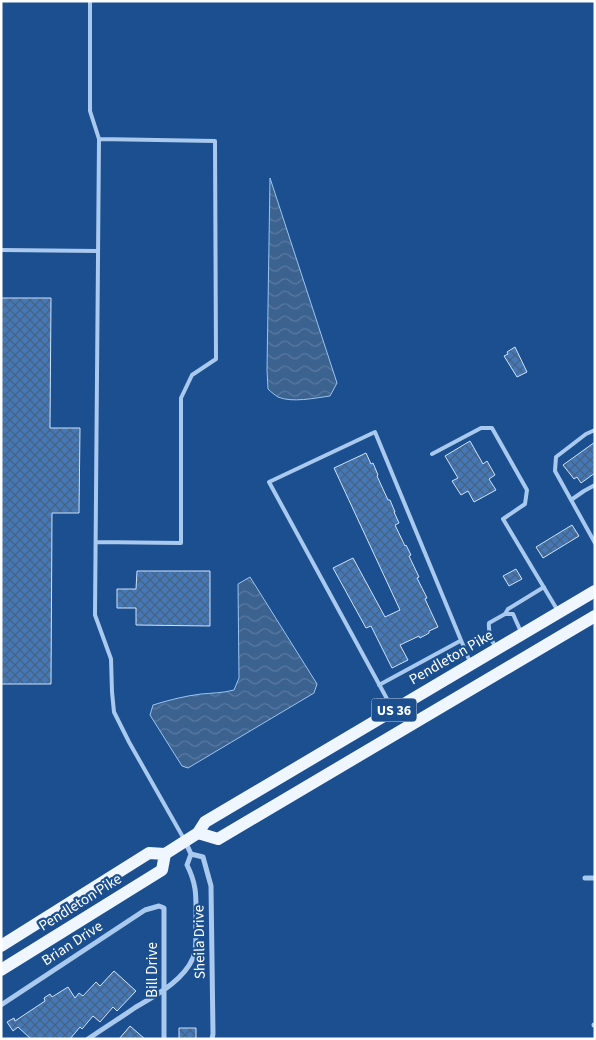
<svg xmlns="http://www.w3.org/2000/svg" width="596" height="1040" font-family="'Source Sans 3',sans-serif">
  <defs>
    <pattern id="water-waves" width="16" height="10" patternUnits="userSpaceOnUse" patternTransform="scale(1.25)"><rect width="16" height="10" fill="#3c6290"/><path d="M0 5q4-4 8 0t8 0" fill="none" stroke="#597aa1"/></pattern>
    <pattern id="building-cross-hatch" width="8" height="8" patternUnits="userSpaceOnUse" patternTransform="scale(1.25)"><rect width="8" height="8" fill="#4478b7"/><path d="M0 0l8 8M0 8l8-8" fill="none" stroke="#486282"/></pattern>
  </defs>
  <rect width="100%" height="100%" fill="#1b4f8f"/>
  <path fill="url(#water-waves)" stroke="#9cc4f0" d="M270,178l67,205 -7,13c-15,2 -38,7 -52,1 -3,-2 -7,-5 -10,-8l-1,-19z
    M250,577l67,107 -3,9 -126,75 -6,-2 -32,-51 3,-10c16,-5 32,-9 48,-11 11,-1 22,-1 33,-4l5,-12 -1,-94z"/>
  <path fill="url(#building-cross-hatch)" stroke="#cfe3fa" d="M1,298h50l-1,130h30l-1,85h-27l-1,171h-50z
    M515,347l12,25 -10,5 -13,-21 4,-2 -1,-2z
    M470,441l13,23 4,-3 8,14 -6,4 7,11 -22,12 -6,-11 -7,4 -9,-14 6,-3 -13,-22z
    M595,442v31l-14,10 -4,-6 -3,2 -11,-14z
    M366,453l5,11 2,-1 5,12 -1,1 11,24h2l5,12h-1l5,11 -4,2 10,21 1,-1 5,10 -2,1 10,21 -2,1 10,20 -2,1 13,28 -9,4v2l-9,5 -1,-2 -19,9 8,15 -16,8 -21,-42 -5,2 -33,-60 20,-10 32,59 15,-7 -66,-142z
    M572,525l7,11 -36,22 -7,-11z
    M516,569l6,10 -13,7 -6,-10z
    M137,571h73v55l-74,-1v-17h-19v-19h19z
    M114,971l22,20 -19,20 -4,-4 -13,15 -7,-6 -11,13 -2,-2 -10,12h-39l-13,-12 -5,4 -6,-9 7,-4 1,3 30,-20 -1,-3 6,-4 2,3 16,-10 7,11 4,-5 4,3 13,-14 4,4z
    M130,1026l15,13h-26z
    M179,1028h17v11h-17z"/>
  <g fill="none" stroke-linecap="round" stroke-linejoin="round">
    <path stroke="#a9c9ee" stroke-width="4" d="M90,1v110l9,28
      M1,250l97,1
      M595,430l-9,4 -30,23 -1,14 40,72
      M432,454l49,-26h11l35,62 -2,14 -22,15 55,92
      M571,500l13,-9 11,-6
      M96,542l85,1v-145l11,-23 24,-16 -1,-218 -116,-2 -4,476 16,44 1,33 2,20 15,30 55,97
      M505,614l3,-5 36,-22
      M496,648c-5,-8 -8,-15 -7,-25l16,-9h8l8,18
      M379,685l81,-44
      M392,708l-123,-226 106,-50 95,230"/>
    <path stroke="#a9c9ee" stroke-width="5" d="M191,854l12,3 8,29 2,148 -1,5
      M585,878h10
      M1,1005l144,-95 14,-4 5,2v131
      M594,1025h1
      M88,1039c16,-11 32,-21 48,-32 20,-12 47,-26 57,-49 5,-11 2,-29 3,-41 0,-21 1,-32 -9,-52l4,-11 -6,-13"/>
    <path stroke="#f0f6ff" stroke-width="12" d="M198,833l20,6 377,-223
      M1,946l148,-93 16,1 33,-21 7,-11 390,-231
      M1,970l161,-100 3,-16"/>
  </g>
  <g text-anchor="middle" stroke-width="4.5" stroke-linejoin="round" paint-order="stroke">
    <rect fill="#1b4f8f" stroke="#bbcadd" stroke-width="1" x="371.5" y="698.5" width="45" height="23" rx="4"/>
    <g font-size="14" font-weight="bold" fill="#fff">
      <text x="394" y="715">US 36</text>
    </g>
    <g font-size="15" fill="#fff" stroke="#1b4f8f">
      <text transform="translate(451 657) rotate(-30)" y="5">Pendleton Pike</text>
      <text transform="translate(80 902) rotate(-32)" y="5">Pendleton Pike</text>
      <text transform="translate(199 942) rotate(-91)" y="5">Sheila Drive</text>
      <text transform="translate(72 943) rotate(-33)" y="5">Brian Drive</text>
      <text transform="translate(152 970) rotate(-90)" y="5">Bill Drive</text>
    </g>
  </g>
  <rect width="596" height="1040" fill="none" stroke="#ffffff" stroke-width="5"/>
</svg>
